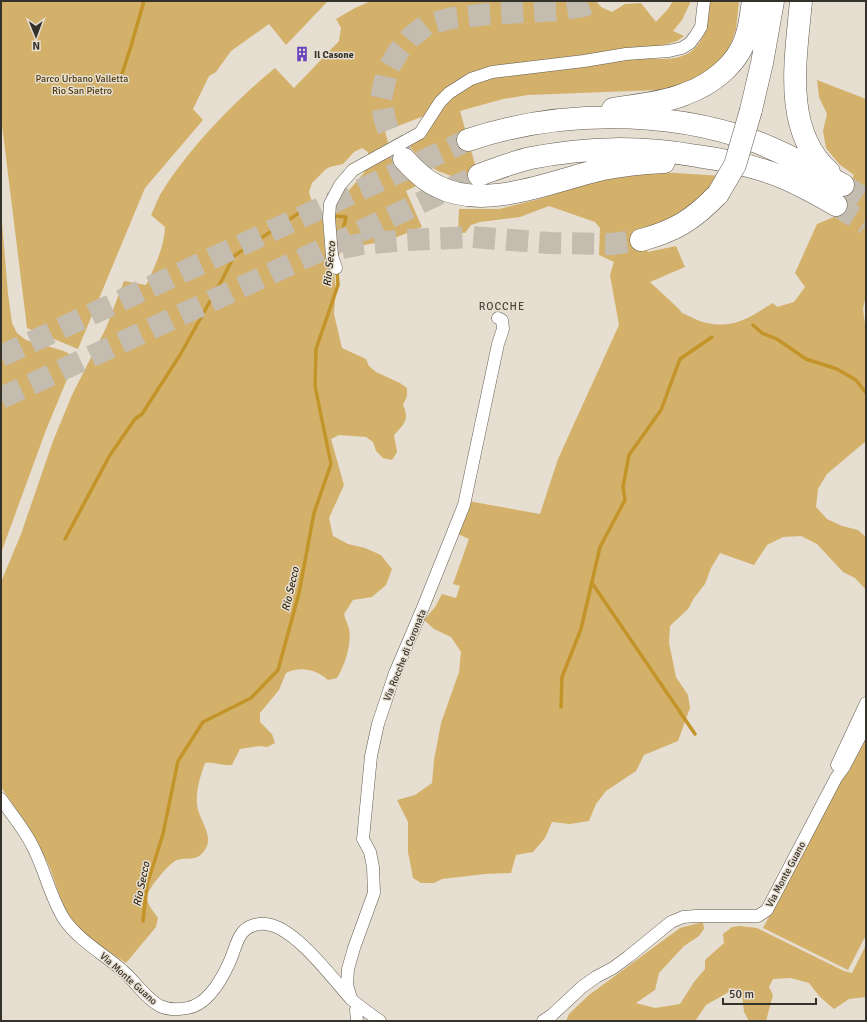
<svg xmlns="http://www.w3.org/2000/svg" width="867" height="1022" font-family="Signika,sans-serif">
  <rect width="100%" height="100%" fill="#e6ded0"/>
  <path fill="#d4b16b" d="M1,1h327l-42,44 -17,-21 -38,27 -15,21 -7,4 -16,33 10,11 -58,68 -67,161 -51,-21 -26,-211z
    M371,1h225l5,6 11,5 13,-8 16,-1 15,19 12,-13 5,-8h18l-9,19 -9,11 11,5 -7,5 -20,6 -25,11c32,1 65,8 74,-32 1,-8 2,-17 2,-25h31l-3,28 -8,23 -17,19 -28,16 -25,3 -130,5 -25,4 -43,12 20,71 -21,-3 -21,-8 -16,-10 -12,-14 1,-5 16,-13 -3,-13 -39,15 4,15 35,36 -18,9 16,36c-15,6 -31,13 -47,16 -13,3 -25,3 -38,6l-4,-21 2,-22 29,-33 4,-14v-7l-6,-4 -8,4 -11,12 -13,3 -4,2 -14,14 -3,9 2,7 8,10 4,12 2,30 9,24 2,13 -2,26 8,34 24,11 3,7 7,6 24,11 7,5v8l-4,9c7,15 1,19 -9,30l3,17 -5,8 -9,-2 -7,-7 -3,-9 -7,-5 -27,-2 -8,4 13,46 -15,33 4,18 15,8 17,4 16,7 11,14 -6,16 -14,12 -19,3 -9,14c1,5 4,10 5,15 3,13 -4,37 -12,49l-9,2c-12,-11 -28,-14 -42,-7l-7,17 -19,23v9l12,12 3,9 -8,4 -8,-1 -19,3 -8,16c-10,1 -17,-3 -27,-2 -5,14 -9,26 -8,42 1,12 15,28 10,41 -9,19 -21,9 -32,15 -7,4 -27,27 -28,36 0,8 7,15 11,21l-2,9 -30,36 -29,-19 -17,-15 -15,-18 -15,-43 -17,-34 -32,-47v-205l20,-48 32,-93 19,-46 34,-67 18,-47 22,4c9,-19 18,-37 19,-58l-14,-12c4,-8 7,-18 12,-25 27,-43 73,-90 112,-122l19,20 45,-47 2,-13 -5,-9 19,-11z
    M817,80l49,19v196l-3,14 3,22v110l-39,33 -9,15 -2,18 11,12 15,7 16,4 8,7v53l-11,-12 -12,-6 -26,-28 -16,-8 -18,1 -16,8 -13,20 -34,-12 -9,15 -6,16 -11,14 -6,11 -18,17 -1,17 7,34 12,18 2,13 -12,33 -34,14 -8,16 -30,20 -10,13 -7,17 -19,3 -18,-2 -7,16 -12,14 -17,3 -5,18 -26,1 -43,5 -8,4h-13l-8,-5 -5,-26v-30l-11,-22 18,-5 17,-12 2,-23 7,-37 18,-51 2,-20 -10,-15 -17,-8 -10,-9 11,-13 7,-13 14,4 4,-12 -7,-2 16,-45 -11,-5 10,-33 72,13 18,-55 61,-134 -9,-50 4,-13 -15,-7 1,-27 -5,-6 -46,-16 -29,11 -40,5 -9,3 -6,8 -7,-1 1,-23h40l40,-10 56,-18 32,-7 32,-2 63,4 -29,34 -57,26 12,16 28,-6 9,21 -35,15 29,27 3,4c8,3 17,9 26,10 27,6 43,-7 65,-20l4,4 17,-5 11,-15 -10,-14 22,-49 17,-7 20,-42 -15,-11 -13,-16 -3,-17 4,-17 -8,-17z
    M1,210l7,84 4,29 5,10 9,7 38,11 11,6 -2,8 -27,65 -45,123z
    M866,733v202l-18,35 -85,-42z
    M703,922l1,7 -5,7 -15,10 -25,27 -4,17 -19,13 19,5 25,-4 14,-22 11,-13v-9l19,-17 -1,-9 9,-7 8,-1 17,2 87,43 8,2 14,-28v52l-17,2 -15,10 -14,-12 -11,-14 -18,-5 -18,1 -4,8 4,8 -7,26h-17l-5,-9 -2,-18 -8,-5 -28,16 -10,15 -4,1h-126l3,-7 20,-19 91,-67z"/>
  <g fill="none" stroke-linecap="round" stroke-linejoin="round">
    <path stroke="#c29429" stroke-width="3.5" d="M121,77l10,-31 13,-45
      M753,325l9,8 15,6 29,20 31,10 19,11 10,13
      M65,539l45,-84 25,-36 7,-5 38,-59 43,-77 11,-22 71,-47 19,6 22,2 -9,39
      M592,583l103,151
      M561,707l1,-30 19,-48 19,-82 25,-47 -2,-13 6,-32 32,-45 19,-51 32,-22
      M143,921l4,-36 16,-51 15,-73 25,-39 48,-24 27,-28 21,-77 15,-80 17,-49 -16,-78 1,-37 22,-64 -1,-15"/>
    <path stroke="#c3bcaf" stroke-width="22" stroke-dasharray="22 11" stroke-linecap="butt" d="M404,159l-12,-20 -7,-18 -4,-22 6,-28 11,-19 12,-14 16,-13 26,-7 37,-4 71,-4 23,-4 13,-5
      M843,185l23,15
      M836,205l30,19
      M342,248l20,-4 44,-4 66,-3 78,6 62,1 29,-4
      M1,356l467,-216
      M1,398l314,-145 164,-78"/>
    <g stroke="#625b4f" stroke-width="13">
      <path id="street" d="M336,268l-4,-12 -3,-38 1,-14 10,-19 13,-15 67,-37 20,-31 9,-9 22,-14 21,-7 92,-11 42,-7 43,-3 13,-3 8,-5 6,-8 5,-8 3,-26
        M837,765l29,-62
        M1,799c11,16 24,31 32,48 12,23 17,50 31,72 13,20 41,36 59,52 13,11 22,27 37,35 9,4 18,4 27,2 21,-3 35,-29 43,-47 4,-9 6,-20 12,-28 5,-7 16,-10 24,-9 29,3 66,54 85,75 9,8 19,15 29,22
        M351,998l-4,-13 1,-16 6,-21 20,-55 -1,-26 -3,-15 -7,-13 8,-83 7,-32 17,-51 29,-68 40,-100 34,-161 5,-15 -1,-9 -4,-2
        M357,1021l-1,-11 3,-3
        M543,1021l9,-6 30,-28 14,-10 17,-9 15,-11 43,-35 12,-5 13,-1h62l9,-6 69,-132 8,-11 22,-42"/>
    </g>
    <g stroke="#625b4f" stroke-width="23">
      <path id="highway" d="M801,1c-5,57 -19,129 28,171
        M613,109c24,-4 50,-6 72,-15 26,-9 53,-30 61,-57 4,-11 5,-24 7,-36
        M751,110l11,-47 11,-62
        M468,140c89,-30 198,-31 286,1 31,12 60,28 89,44
        M404,159c10,11 20,21 33,27 48,26 117,-6 166,-17 20,-4 40,-6 61,-7
        M479,175c17,-6 34,-13 52,-17 58,-11 108,-12 166,-2 29,4 58,10 85,21 19,8 37,18 54,28
        M641,240c34,-9 52,-20 77,-46"/>
    </g>
    <use href="#street" stroke="#fff" stroke-width="12"/>
    <use href="#highway" stroke="#fff" stroke-width="22"/>
    <g stroke="#625b4f" stroke-width="23" stroke-linecap="butt">
      <path id="highway-bridge" d="M718,194l17,-29 16,-55"/>
    </g>
    <use href="#highway-bridge" stroke="#fff" stroke-width="22"/>
  </g>
  <defs>
    <g id="building-bare" transform="scale(1.2)"><path d="M-4-6H4V6H1V3H-1V6H-4ZM-2.5-4.3h1.7v1.8h-1.7ZM.8-4.3h1.7v1.8H.8ZM-2.5-1h1.7V.8h-1.7ZM.8-1h1.7V.8H.8Z" fill="#6944bc" stroke="#e6ded0" stroke-width="2.5" paint-order="stroke"/></g>
  </defs>
  <g fill-rule="evenodd">
    <use href="#building-bare" x="302" y="54"/>
  </g>
  <g text-anchor="middle" stroke-width="3" stroke-linejoin="round" paint-order="stroke">
    <g font-size="10" font-weight="bold" fill="#35322c" stroke="#e6ded0" text-anchor="start">
      <text x="314" y="58">Il Casone</text>
    </g>
    <g font-size="10" fill="#4c390e" stroke="#e6ded0">
      <text x="82" y="82">Parco Urbano Valletta<tspan x="82" dy="12">Rio San Pietro</tspan></text>
    </g>
    <g font-size="10" fill="#35322c" stroke="#e6ded0">
      <text transform="translate(404 655) rotate(-68)" y="4">Via Rocche di Coronata</text>
      <text transform="translate(785 874) rotate(-62)" y="4">Via Monte Guano</text>
      <text transform="translate(129 978) rotate(42)" y="4">Via Monte Guano</text>
    </g>
    <g font-size="11" font-style="italic" fill="#342b19" stroke="#e6ded0">
      <text transform="translate(329 264) rotate(-84)" y="4">Rio Secco</text>
      <text transform="translate(290 589) rotate(-77)" y="4">Rio Secco</text>
      <text transform="translate(141 884) rotate(-78)" y="4">Rio Secco</text>
    </g>
    <g font-size="11" letter-spacing="1" fill="#4d473b" stroke="#e6ded0">
      <text x="502" y="310">ROCCHE</text>
    </g>
  </g>
  <rect width="867" height="1022" fill="none" stroke="#35322c" stroke-width="4"/>
  <g transform="translate(36 36) rotate(179)" stroke="#e6ded0" stroke-width="3" paint-order="stroke">
  <path d="M0-3L7 15L0 10L-7 15Z" fill="#35322c"/>
  <text y="-6" font-size="11" font-weight="bold" text-anchor="middle" fill="#35322c">N</text>
  </g>
  <path d="M723 998v6h93v-6" fill="none" stroke="#35322c" stroke-width="2"/>
  <text x="729" y="998" font-size="12" fill="#35322c" stroke="#e6ded0" stroke-width="3" paint-order="stroke">50 m</text>
</svg>
